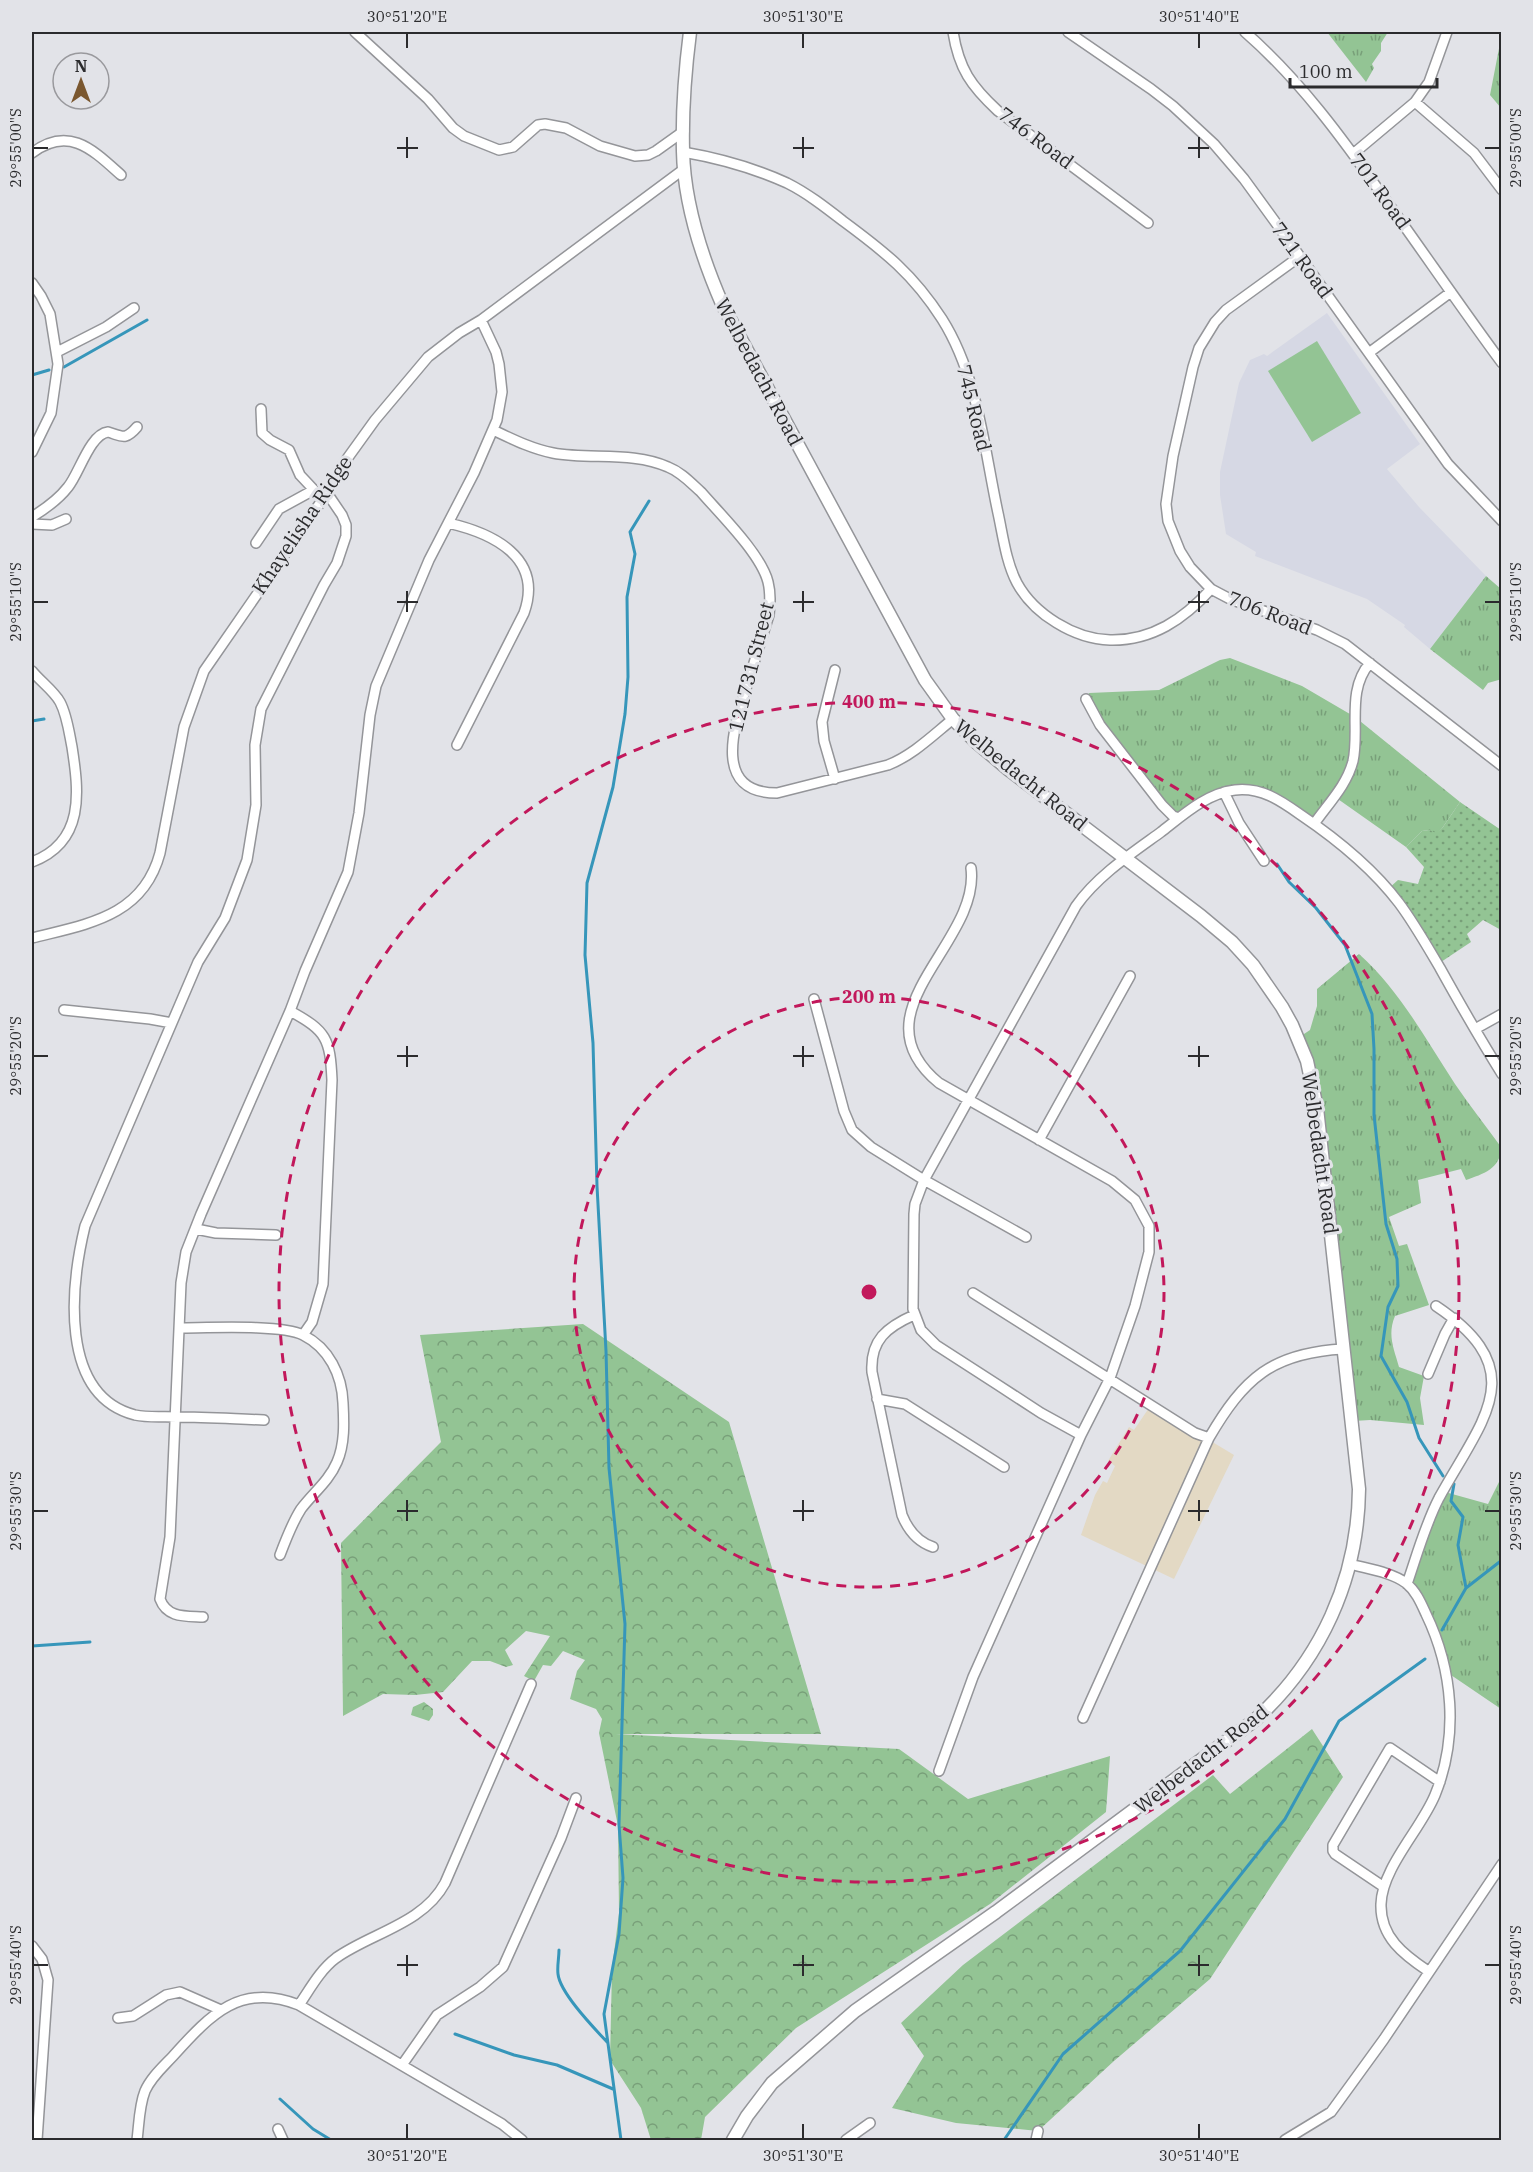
<svg xmlns="http://www.w3.org/2000/svg" width="1533" height="2172" font-family="'IBM Plex Serif',serif">
  <defs>
    <pattern id="grass-tufts" width="24" height="20" patternUnits="userSpaceOnUse" patternTransform="scale(1.5)"><rect width="24" height="20" fill="#93c494"/><path d="M3 7l-1-3M5 7V3M7 7l1-3M15 17l-1-3M17 17v-4M19 17l1-3" fill="none" stroke="#789f79"/></pattern>
    <pattern id="forest-crowns" width="20" height="18" patternUnits="userSpaceOnUse" patternTransform="scale(1.5)"><rect width="20" height="18" fill="#93c494"/><path d="M2 6a3 3 0 1 1 6 0M12 15a3 3 0 1 1 6 0" fill="none" stroke="#789f79"/></pattern>
    <pattern id="park-dots" width="8" height="8" patternUnits="userSpaceOnUse" patternTransform="scale(1.5)"><rect width="8" height="8" fill="#93c494"/><path d="M2 2h.1M6 6h.1" fill="none" stroke="#789f79" stroke-width="1.8" stroke-linecap="round"/></pattern>
  </defs>
  <rect width="100%" height="100%" fill="#e2e3e8"/>
  <path fill="#d6d8e4" d="M1327,313l93,131 -33,25 32,38 67,69 -56,73 -26,-22 1,-2 -38,-26 -112,-43 1,-4 -30,-18 -6,-39v-23l19,-89 11,-23 14,-6 3,2z"/>
  <path fill="#e3d9c4" d="M1151,1405l83,50 -60,124 -93,-44 14,-40 8,-14 4,2 8,-17 -7,-5 21,-34 5,3z"/>
  <path fill="url(#grass-tufts)" d="M1327,32h61l-7,11v8l-9,13 2,4 -8,14z
    M1501,38l1,70h-1l-11,-13z
    M1486,576l15,13 1,90 -14,4 -5,7 -53,-41z
    M1230,658l72,28 53,31 105,85 -17,25 -7,7 -7,-4 -7,1 -16,16 -71,-50 -20,27 -41,-28 -41,-7 -54,29 -9,-5 -83,-114 2,-6 70,-3 61,-30z
    M1359,954c41,37 66,84 96,130 15,22 31,42 46,63 0,22 -18,27 -35,33l-5,-11 -43,11 3,23 -32,14 10,29 8,-2 22,61 -34,11c-8,19 -1,33 4,51l25,9 -4,22 4,27 -54,-5 -16,1 -29,-272 -27,-111 12,-8 7,-24v-17z
    M1501,1478v231l-53,-36 -40,-89 37,-92 43,12z"/>
  <path fill="url(#forest-crowns)" d="M583,1324l146,98 92,312h-205l283,15 69,50 142,-43 -4,56 -116,92 -194,124 -91,89 -4,23h-50l-10,-32 -31,-48 2,-91 7,-56 -1,-87 -19,-93 3,-14 -6,-10 -26,-10 7,-28 8,-11 -22,-9 -12,15 -8,-1 -9,16 -10,-5 26,-40 -24,-5 -21,19 8,15 -7,2 -16,-6h-18l-29,31 -28,3 -32,-1 -40,22 -2,-173 100,-101 -21,-107z
    M424,1702l9,7v6l-4,6 -18,-6 2,-8z
    M1312,1729l31,48 -133,202 -96,82 -76,70 -82,-8 -64,-15 32,-52 -23,-33 62,-58 250,-190 17,19z"/>
  <path fill="url(#park-dots)" d="M1460,802l41,28v100l-18,-10 -16,14 4,8 -33,22 -50,-75 10,-9 20,4 6,-17 -18,-20 16,-16 7,-1 7,3 7,-6z"/>
  <path fill="#93c494" d="M1317,341l44,72 -49,29 -44,-71z"/>
  <g fill="none" stroke-linecap="round" stroke-linejoin="round">
    <path stroke="#3696ba" stroke-width="3" d="M64,367l83,-47
      M32,375l17,-5
      M32,721l12,-2
      M1277,864l12,18 27,26 29,37 27,69 2,35v66l12,109 11,35 1,27 -10,21 -7,49 26,46 12,36 24,38
      M1466,1588l36,-28
      M1442,1630l24,-42 -8,-43 5,-28 -12,-16 3,-17
      M32,1646l58,-4
      M559,1950c0,8 -2,16 -1,24 2,19 36,54 49,68
      M455,2034l59,21 43,10 56,24
      M280,2099l33,30 18,11
      M621,2140l-17,-126 15,-80 4,-56 -4,-53 6,-201 -16,-156 -3,-117 -9,-165 -4,-143 -8,-88 2,-72 26,-96 12,-73 3,-37 -1,-80 8,-43 -5,-22 19,-31
      M1004,2140l59,-86 117,-103 105,-132 54,-98 86,-62"/>
    <g stroke="#949599" stroke-width="12">
      <path id="minor" d="M355,32l73,67 25,29 11,8 35,14 14,-3 25,-22 7,-1 21,4 34,18 35,10 13,-1 8,-4 28,-20
        M953,32c6,37 18,54 45,79l150,112
        M1068,32l83,57 22,17 41,38 30,35 32,44 172,241 54,57
        M1245,32c55,48 98,107 140,167 39,54 77,110 117,164
        M1415,102l59,51 28,37
        M683,152c35,6 71,16 104,31 20,10 38,24 56,38 42,31 70,53 99,98 36,57 42,129 56,194 5,23 8,49 19,70 17,31 57,56 93,57 42,1 74,-21 101,-51
        M32,153c37,-28 61,-3 89,22
        M1353,154l62,-52 14,-20 18,-50
        M1299,257l-73,53 -11,12 -16,26 -6,19 -20,89 -7,48 2,17 12,30 10,16 21,22 19,10 87,31 28,14 157,122
        M32,283l9,13 9,18 8,50 -7,49 -19,39
        M57,352l49,-25 28,-19
        M1370,352l81,-60
        M261,409l1,24 8,7 19,10 11,25 15,16
        M493,430c19,9 39,19 60,23 37,7 80,-2 115,14 13,5 23,16 33,25 19,22 60,62 67,90 3,12 2,22 1,33 -7,23 -14,45 -21,67 -12,39 -39,111 29,111l111,-28c25,-10 44,-29 65,-46
        M32,517c13,-8 26,-17 36,-30 11,-13 22,-53 40,-55 14,4 17,9 29,-5
        M448,523c44,10 96,34 76,90l-67,132
        M32,524l20,1 14,-6
        M256,543l23,-34 31,-17 17,1 15,22 4,10v11l-9,27 -13,22 -63,124 -6,36 1,60 -9,55 -22,58 -27,44 -113,264c-14,58 -27,169 50,189 14,3 28,1 42,2 29,0 58,2 87,3
        M32,671c8,10 22,20 28,31 7,13 9,30 12,45 7,45 13,95 -40,115
        M1086,699l14,26 62,80 11,11 6,2
        M835,779l-11,-38 -2,-19 13,-52
        M1224,792l15,31 25,38
        M1314,824c14,-20 33,-39 39,-63 7,-32 -7,-71 17,-98
        M32,938c55,-14 111,-21 128,-85l24,-126 20,-56 123,-178 17,-30 31,-43 53,-63 31,-24 22,-13 203,-151
        M814,999l30,112 8,19 19,17 53,33 102,57
        M64,1010l86,9 22,4
        M290,1011c37,20 40,28 42,69l-9,204 -11,38 -9,13
        M1475,1029l27,-15
        M1039,1140l91,-164
        M196,1229l20,4 60,2
        M973,1293l222,140 14,5
        M914,1315c-27,12 -44,25 -42,57l30,143c6,15 16,27 31,32
        M179,1328c27,0 103,-4 124,7 26,13 39,40 40,68 1,19 2,41 -6,59 -8,19 -24,31 -36,47 -9,14 -15,30 -21,46
        M1428,1374l17,-40 9,-16
        M877,1399l28,5 99,63
        M1081,1435l-40,-22 -43,-28 -62,-40 -15,-15 -8,-21 1,-95 1,-10 9,-24 152,-274c21,-30 56,-53 85,-74 22,-17 46,-39 74,-42 27,-3 46,11 66,25 34,23 73,55 98,88 15,20 28,43 41,65 20,36 40,71 62,106
        M1350,1564c18,5 41,8 56,19 10,8 15,20 20,31 27,56 33,122 9,181 -14,34 -53,73 -54,109 -1,33 23,51 47,67
        M1407,1584c10,-29 18,-59 32,-86 44,-80 94,-127 -3,-192
        M203,1617c-18,-1 -36,1 -43,-18l10,-62 11,-254 5,-31 15,-38 89,-203 15,-40 43,-99 11,-59 11,-98 6,-29 53,-126 45,-87 23,-53 5,-28 -3,-28 -3,-12 -15,-32
        M1083,1718l126,-280c35,-60 63,-85 134,-89
        M939,1771l34,-94 108,-242 29,-57 25,-72 14,-54v-26l-14,-26 -23,-19 -173,-98c-87,-72 42,-139 32,-215
        M1384,1887l-49,-33 -2,-3v-6l57,-97 50,34
        M32,1946l10,13 6,21 -11,160
        M299,2005c11,-16 21,-35 37,-47 35,-25 87,-34 109,-75l86,-199
        M118,2018l15,-2 33,-21 14,-3 41,18
        M402,2065l35,-50 43,-28 23,-20 58,-129 15,-40
        M278,2129l5,11
        M137,2140c2,-15 2,-34 8,-49 6,-14 19,-25 29,-36 37,-41 67,-73 125,-50l203,119 20,16
        M846,2140l24,-17
        M1036,2140l2,-9
        M1285,2140l46,-28 53,-73 118,-175"/>
    </g>
    <g stroke="#949599" stroke-width="15">
      <path id="tertiary" d="M690,32c-5,39 -8,79 -7,119 1,52 19,107 40,155l202,374 28,39 23,23 32,27 193,147 31,26 21,23 29,42 10,18 15,36 10,47 42,381c-1,90 -38,171 -104,231l-259,192 -141,99 -83,72 -25,33 -14,24"/>
    </g>
    <use href="#minor" stroke="#fff" stroke-width="9"/>
    <use href="#tertiary" stroke="#fff" stroke-width="12"/>
  </g>
  <path fill="none" stroke="#2b2b2d" stroke-width="2" d="M407,33v15M803,33v15M1199,33v15M407,137v21M803,137v21M1199,137v21M33,148h15M397,148h21M793,148h21M1188,148h21M1485,148h15M407,591v21M803,591v21M1199,591v21M33,602h15M397,602h21M793,602h21M1188,602h21M1485,602h15M407,1046v21M803,1046v21M1199,1046v21M33,1056h15M397,1056h21M793,1056h21M1188,1056h21M1485,1056h15M407,1500v21M803,1500v21M1199,1500v21M33,1511h15M397,1511h21M793,1511h21M1188,1511h21M1485,1511h15M407,1955v21M803,1955v21M1199,1955v21M33,1965h15M397,1965h21M793,1965h21M1188,1965h21M1485,1965h15M407,2124v15M803,2124v15M1199,2124v15"/>
  <g fill="none" stroke="#c2185b" stroke-width="3" stroke-dasharray="10 8">
    <circle cx="869" cy="1292" r="295"/>
    <circle cx="869" cy="1292" r="590"/>
  </g>
  <g text-anchor="middle" stroke-width="6" stroke-linejoin="round" paint-order="stroke">
    <g font-size="20" fill="#2b2b2d" stroke="#e2e3e8">
      <text transform="translate(1036 138) rotate(37)" y="7">746 Road</text>
      <text transform="translate(1380 191) rotate(54)" y="7">701 Road</text>
      <text transform="translate(1302 260) rotate(54)" y="7">721 Road</text>
      <text transform="translate(759 372) rotate(62)" y="7">Welbedacht Road</text>
      <text transform="translate(974 408) rotate(76)" y="7">745 Road</text>
      <text transform="translate(302 525) rotate(-56)" y="7">Khayelisha Ridge</text>
      <text transform="translate(1270 613) rotate(21)" y="7">706 Road</text>
      <text transform="translate(751 667) rotate(-76)" y="7">121731 Street</text>
      <text transform="translate(1021 775) rotate(39)" y="7">Welbedacht Road</text>
      <text transform="translate(1320 1153) rotate(82)" y="7">Welbedacht Road</text>
      <text transform="translate(1201 1759) rotate(-38)" y="7">Welbedacht Road</text>
    </g>
  </g>
  <circle cx="869" cy="1292" r="9" fill="#c2185b" stroke="#e2e3e8" stroke-width="3"/>
  <g font-size="18" text-anchor="middle" font-weight="bold" fill="#c2185b" stroke="#e2e3e8" stroke-width="6" stroke-linejoin="round" paint-order="stroke">
    <text x="869" y="708">400 m</text>
    <text x="869" y="1003">200 m</text>
  </g>
  <rect width="1533" height="2172" fill="none" stroke="#e2e3e8" stroke-width="66"/>
  <g transform="translate(81 81)"><circle r="28" fill="#e2e3e8" stroke="#99999d" stroke-width="1.5"/>
  <path d="M0-4.5L10 22L0 15L-10 22Z" fill="#7a572f"/>
  <text y="-9" font-size="16" font-weight="bold" text-anchor="middle" fill="#2b2b2d">N</text>
  </g>
  <path d="M1290 78v9h147v-9" fill="none" stroke="#2b2b2d" stroke-width="3"/>
  <text x="1299" y="78" font-size="18" fill="#2b2b2d" stroke="#e2e3e8" stroke-width="4.5" paint-order="stroke">100 m</text>
  <rect x="33" y="33" width="1467" height="2106" fill="none" stroke="#2b2b2d" stroke-width="2"/>
  <g font-size="15" text-anchor="middle" fill="#2b2b2d">
    <text x="407" y="22">30°51'20"E</text>
    <text x="803" y="22">30°51'30"E</text>
    <text x="1199" y="22">30°51'40"E</text>
    <text transform="translate(16 148) rotate(-90)" y="5">29°55'00"S</text>
    <text transform="translate(1516 148) rotate(-90)" y="5">29°55'00"S</text>
    <text transform="translate(16 602) rotate(-90)" y="5">29°55'10"S</text>
    <text transform="translate(1516 602) rotate(-90)" y="5">29°55'10"S</text>
    <text transform="translate(16 1056) rotate(-90)" y="5">29°55'20"S</text>
    <text transform="translate(1516 1056) rotate(-90)" y="5">29°55'20"S</text>
    <text transform="translate(16 1511) rotate(-90)" y="5">29°55'30"S</text>
    <text transform="translate(1516 1511) rotate(-90)" y="5">29°55'30"S</text>
    <text transform="translate(16 1965) rotate(-90)" y="5">29°55'40"S</text>
    <text transform="translate(1516 1965) rotate(-90)" y="5">29°55'40"S</text>
    <text x="407" y="2161">30°51'20"E</text>
    <text x="803" y="2161">30°51'30"E</text>
    <text x="1199" y="2161">30°51'40"E</text>
  </g>
</svg>
